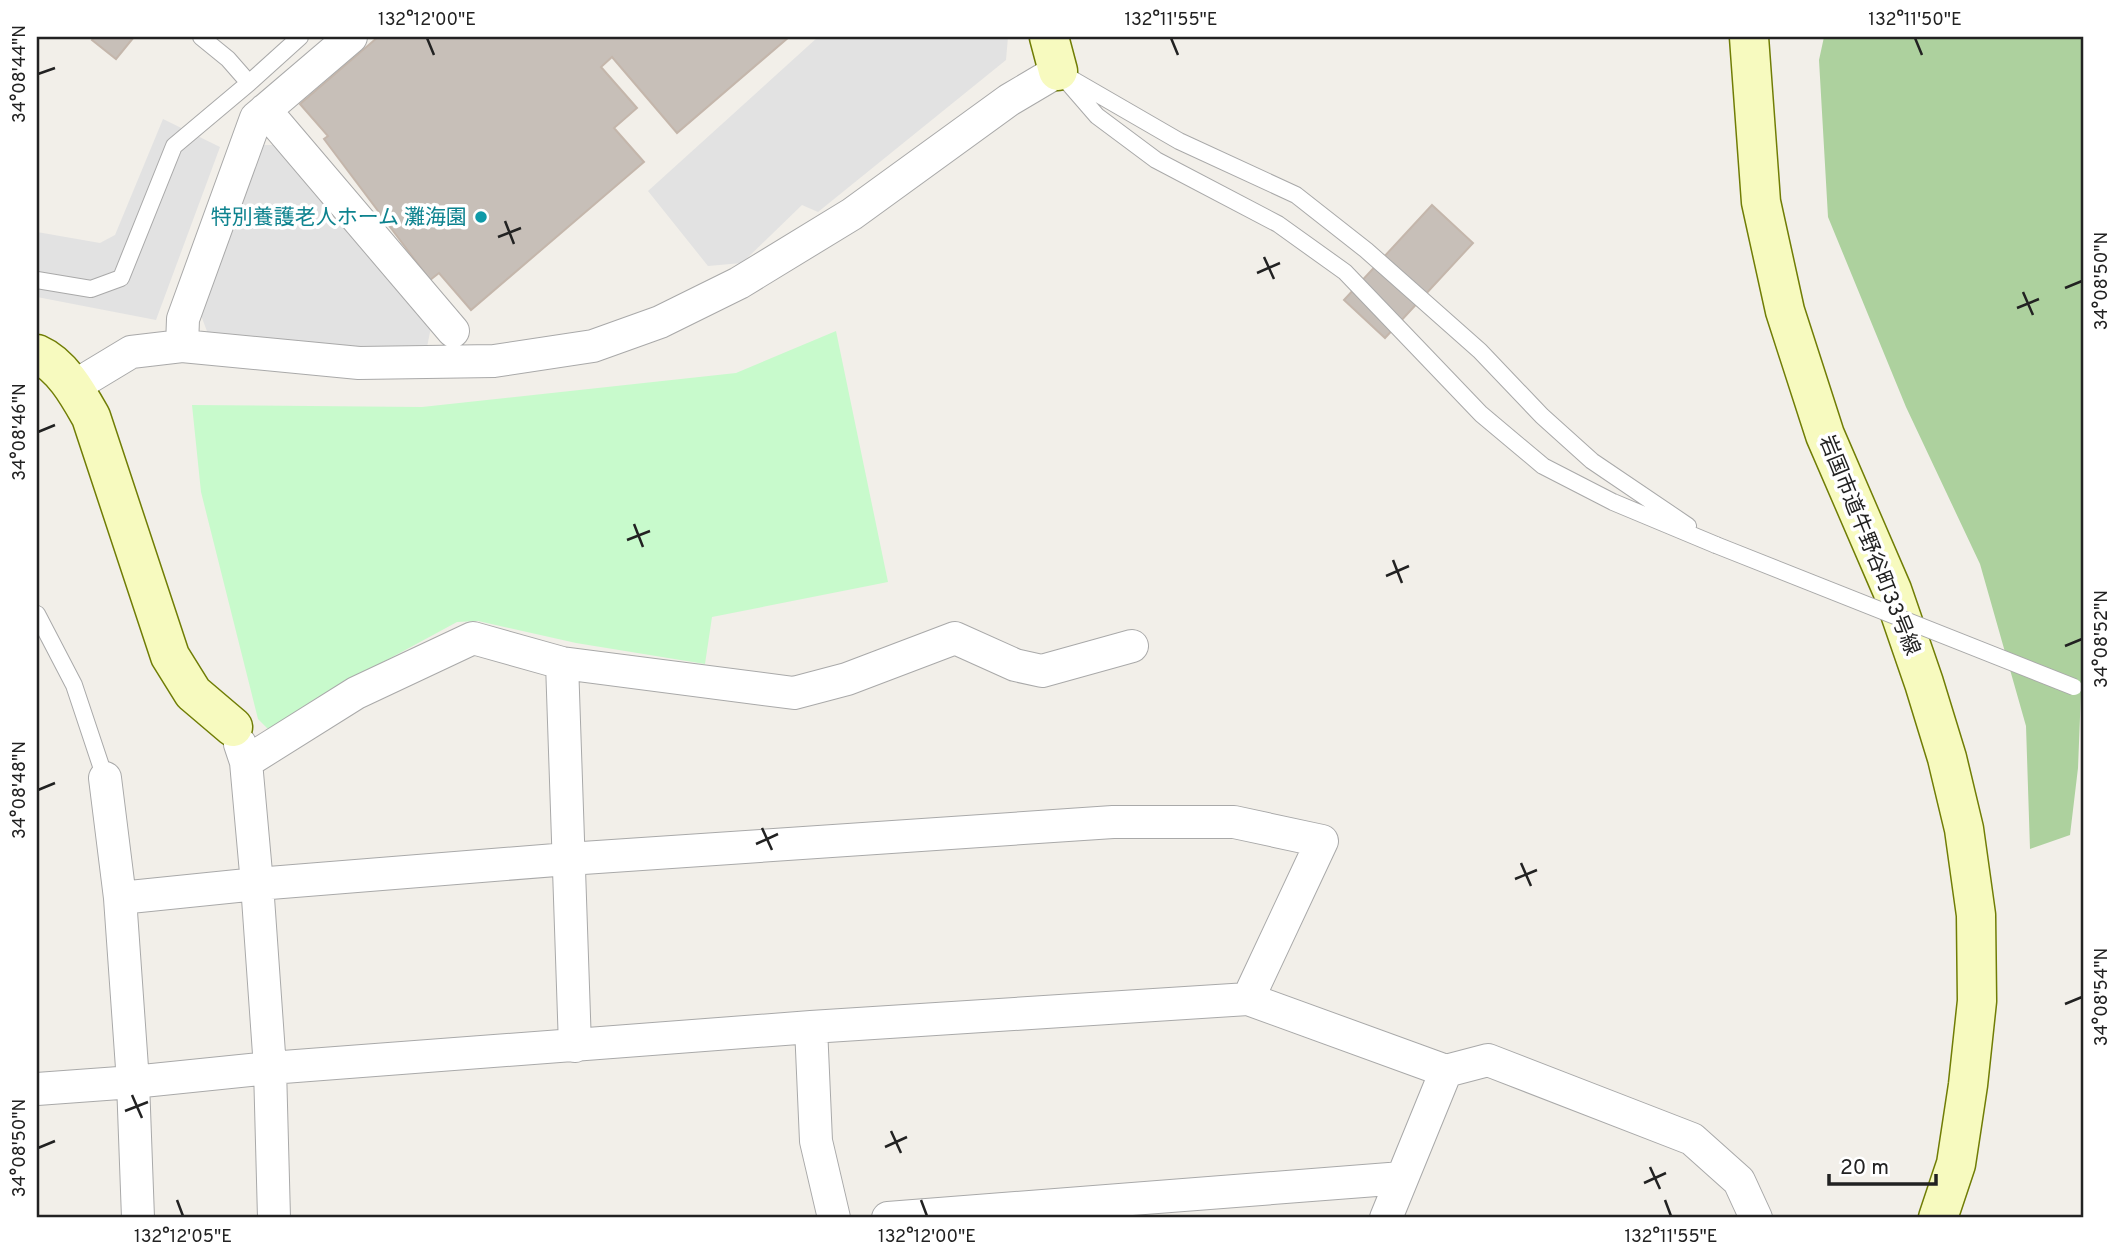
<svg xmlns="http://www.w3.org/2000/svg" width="2120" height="1255" font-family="Overpass,'Noto Sans JP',sans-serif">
  <rect width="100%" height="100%" fill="#f2efe9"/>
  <path fill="#add19e" d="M1824,37h259v604l-5,127 -8,67 -40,14 -4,-123 -46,-162 -74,-157 -78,-190 -9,-157z"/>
  <path fill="#c8facc" d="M836,331l52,251 -176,35 -7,47 -129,-21 -98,-22 -21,1 -144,78 -43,31 -12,-12 -57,-227 -9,-87 230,2 314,-34z"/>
  <path fill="#e2e2e2" d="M818,37h190l-2,23 -188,152 -16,-7 -60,58 -34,3 -60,-75z
    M163,119l57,28 -64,173 -119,-23v-65l63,11 15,-8z
    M256,145h18l157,182 -5,25 -77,-1 -141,-17 -9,-24z"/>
  <path fill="#c7bfb8" stroke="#c4b6ab" stroke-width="2" d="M94,37h40l-18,22 -24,-19z
    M378,37h411l-112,96 -65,-76 -11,10 36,41 -23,20 30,34 -173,148 -32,-37 -9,7 -106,-141 4,-3 -28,-32z
    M1432,205l41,38 -88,95 -41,-38z"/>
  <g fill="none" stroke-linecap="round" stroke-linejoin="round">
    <g stroke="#a9a9a9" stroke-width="18">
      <path id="lane" d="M201,37l27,22 21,24
        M1058,71l39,45 59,44 122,64 67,48 136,142 62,52 70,36 103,43
        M1070,78l109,63 117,54 70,55 114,101 62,65 50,45 96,65
        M37,280l54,9 30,-11 53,-132 75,-63 51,-46
        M37,614l37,71 31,93"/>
    </g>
    <g stroke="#a9a9a9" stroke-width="34">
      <path id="street" d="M265,110l188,221
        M182,346l1,-27 73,-201 95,-81
        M73,387l58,-35 51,-6 177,17 135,-2 99,-15 67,-24 79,-39 113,-69 157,-114 49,-29
        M562,663l13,383
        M240,744l6,18 11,122 13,184 4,150
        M246,762l110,-69 117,-55 89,25 232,30 53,-14 108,-41 60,27 27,6 90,-25
        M105,778l15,120 13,184 5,136
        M120,898l137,-14 311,-25 545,-37h121l88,19 -74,158
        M811,1027l5,114 18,77
        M37,1089l96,-7 137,-14 541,-41 437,-28 198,72 42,-11 204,79 47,42 17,37
        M888,1218l514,-40
        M1386,1218l60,-147"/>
    </g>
    <g stroke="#707d05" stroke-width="41">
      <path id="secondary" d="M1049,37l9,34
        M1749,37l12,165 24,109 40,124 67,155 32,93 23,75 17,71 12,86 1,86 -9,84 -12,79 -18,54
        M37,354c25,11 41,40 54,63l79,239 23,37 40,34"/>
    </g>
    <use href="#lane" stroke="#fff" stroke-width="16"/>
    <use href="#street" stroke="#fff" stroke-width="32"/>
    <use href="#secondary" stroke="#f7fabf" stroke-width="38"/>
    <g stroke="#a9a9a9" stroke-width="18" stroke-linecap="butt">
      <path id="lane-bridge" d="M1716,545l358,142"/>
    </g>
    <use href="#lane-bridge" stroke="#fff" stroke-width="16"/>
  </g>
  <path fill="none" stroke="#222" stroke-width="2.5" d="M427,38l7,17M1171,38l7,17M1915,38l7,17M38,74l17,-6M505,221l9,23M498,237l23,-9M1264,257l10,22M1257,273l23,-10M2065,288l17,-7M2023,292l10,23M2017,308l22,-9M38,432l17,-7M634,524l9,23M627,540l23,-9M1393,560l9,23M1386,576l23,-10M2065,646l17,-7M38,790l17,-7M762,828l10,22M756,844l22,-10M1521,863l10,23M1515,879l22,-9M2065,1004l17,-7M132,1095l10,23M125,1111l23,-9M891,1131l10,22M885,1147l22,-10M38,1148l17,-7M1650,1167l10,22M1644,1183l22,-10M177,1200l6,16M921,1200l6,16M1665,1200l6,16"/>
  <circle fill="#0f9aa8" stroke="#fff" stroke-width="2.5" cx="481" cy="217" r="7"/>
  <g text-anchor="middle" stroke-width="7" stroke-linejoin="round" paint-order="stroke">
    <g font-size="21" fill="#0d838f" stroke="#fff" text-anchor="end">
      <text x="467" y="224">特別養護老人ホーム 灘海園</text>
    </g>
    <g font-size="21" fill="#222" stroke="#fff">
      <text transform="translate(1870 545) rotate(68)" y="7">岩国市道牛野谷町33号線</text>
    </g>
  </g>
  <rect width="2120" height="1255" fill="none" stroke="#ffffff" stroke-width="77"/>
  <path d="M1829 1174v10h107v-10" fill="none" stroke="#222222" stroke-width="3.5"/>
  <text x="1840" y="1174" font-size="21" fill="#222222" stroke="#ffffff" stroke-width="5" paint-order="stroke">20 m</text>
  <rect x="38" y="38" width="2044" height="1178" fill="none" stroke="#222" stroke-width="2.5"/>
  <g font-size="18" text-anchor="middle" fill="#222">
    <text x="427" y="25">132°12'00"E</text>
    <text x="1171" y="25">132°11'55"E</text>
    <text x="1915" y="25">132°11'50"E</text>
    <text transform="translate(19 74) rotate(-90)" y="6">34°08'44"N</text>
    <text transform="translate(2101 281) rotate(-90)" y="6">34°08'50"N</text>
    <text transform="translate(19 432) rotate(-90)" y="6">34°08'46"N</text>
    <text transform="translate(2101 639) rotate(-90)" y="6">34°08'52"N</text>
    <text transform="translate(19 790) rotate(-90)" y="6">34°08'48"N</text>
    <text transform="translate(2101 997) rotate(-90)" y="6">34°08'54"N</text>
    <text transform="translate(19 1148) rotate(-90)" y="6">34°08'50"N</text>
    <text x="183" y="1242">132°12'05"E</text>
    <text x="927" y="1242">132°12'00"E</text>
    <text x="1671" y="1242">132°11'55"E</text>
  </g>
</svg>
